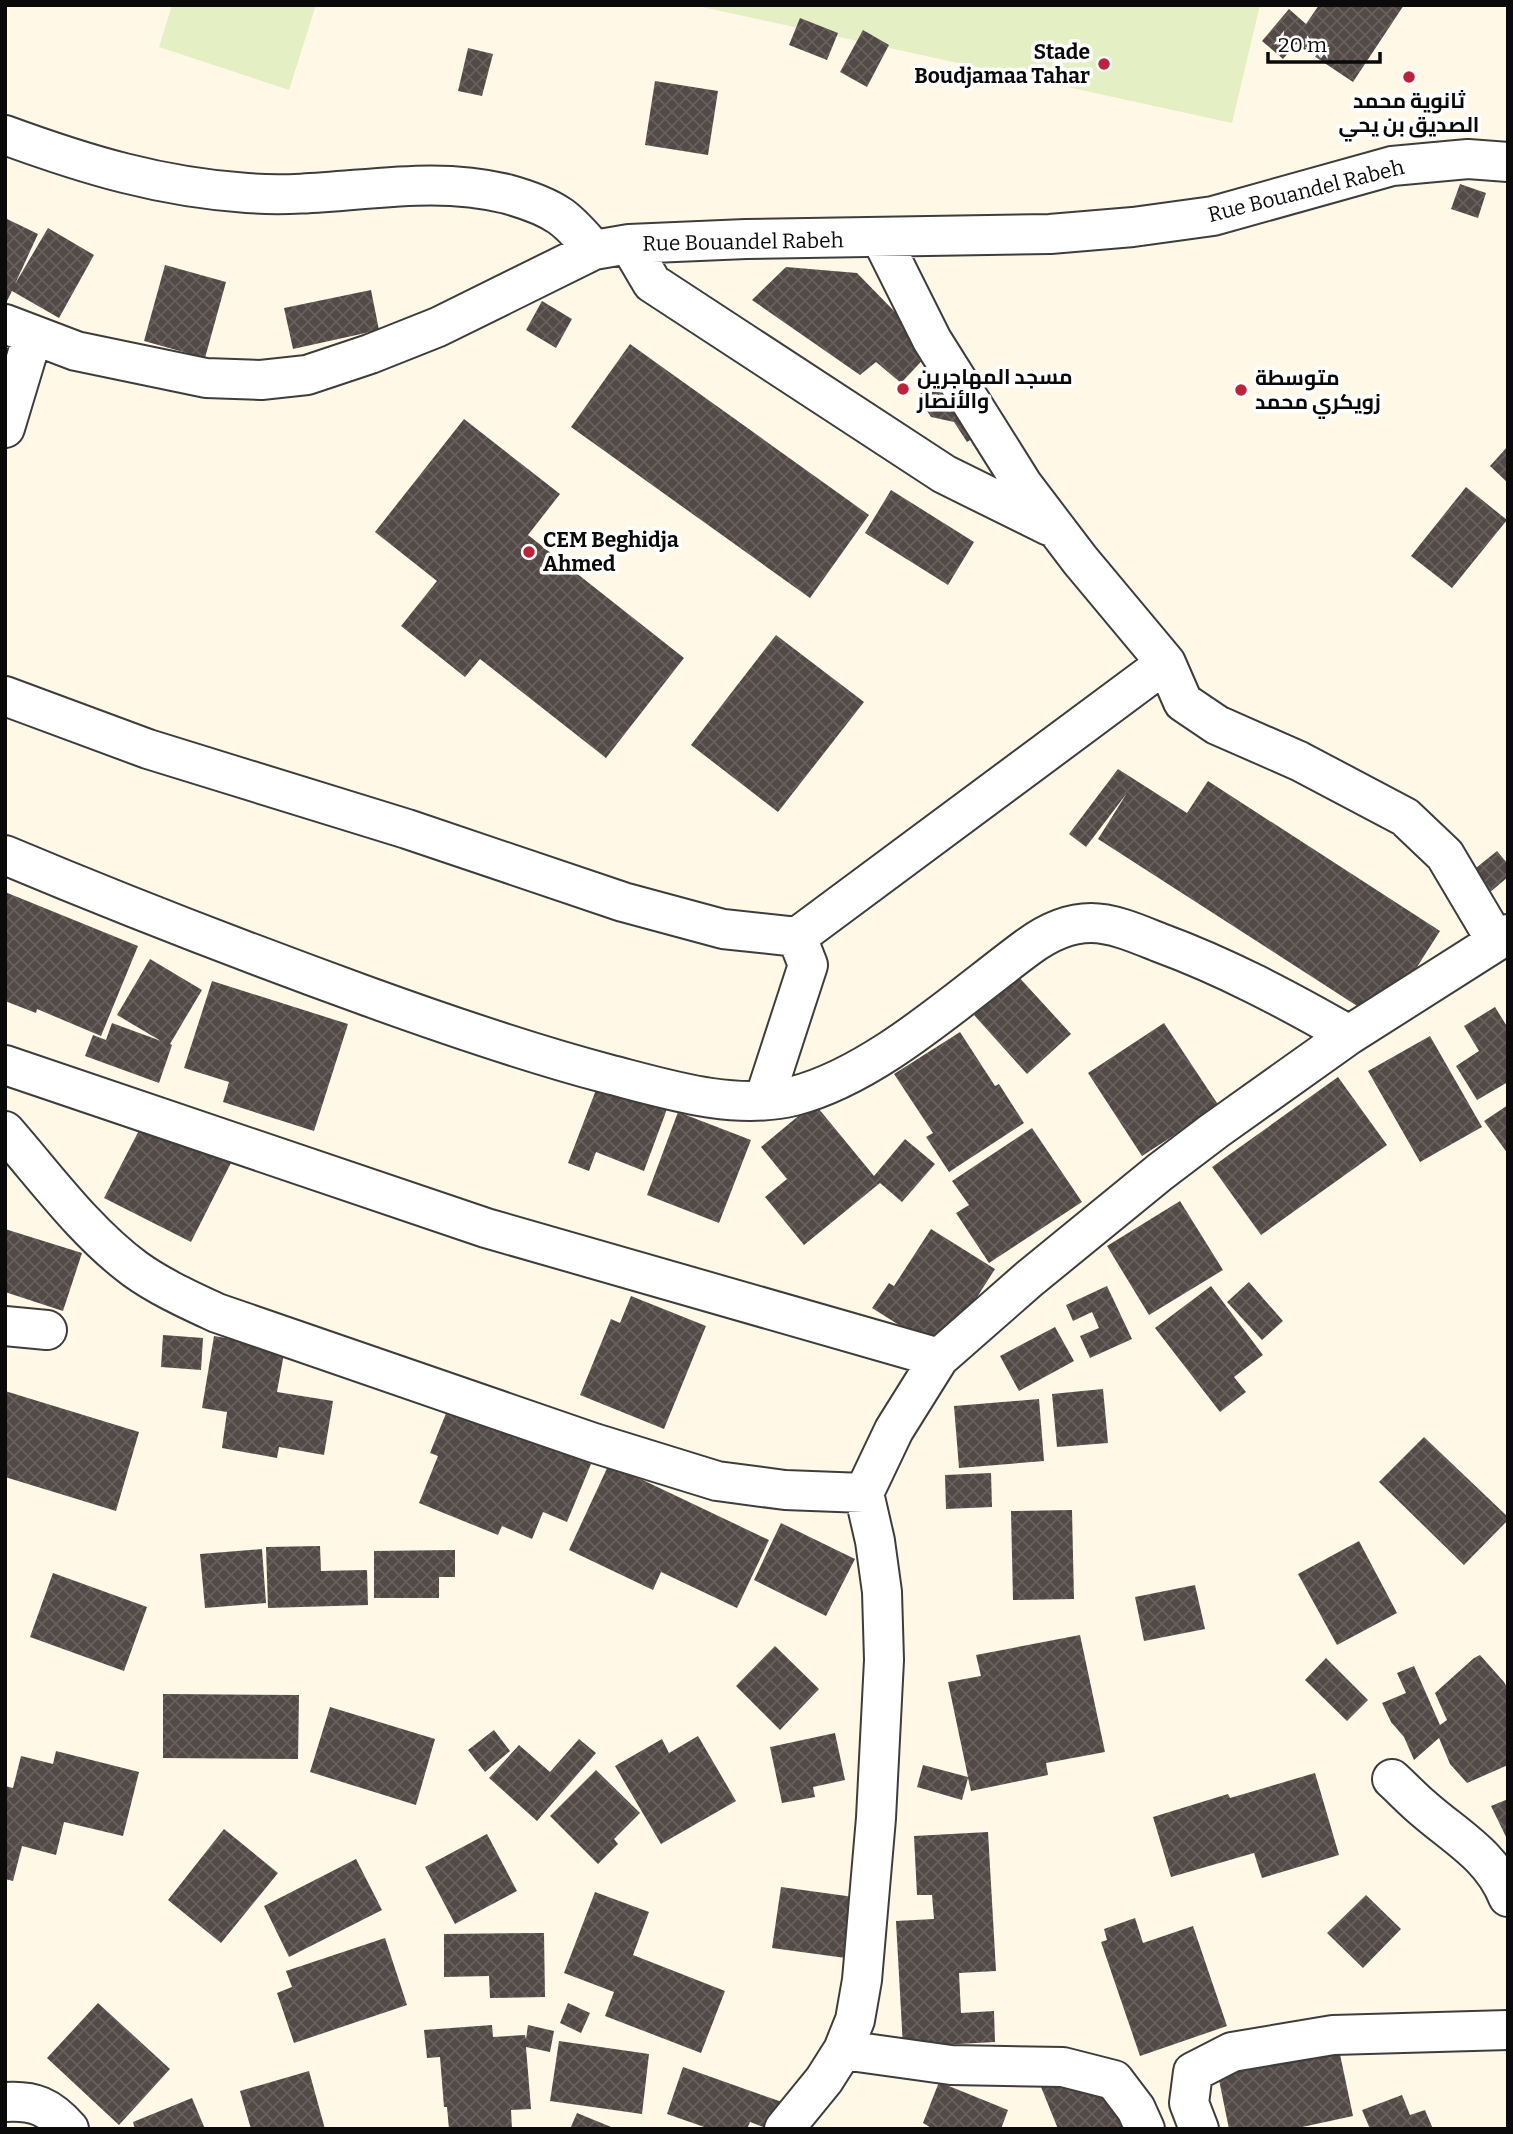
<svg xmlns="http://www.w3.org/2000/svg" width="1513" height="2134" font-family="Bitter,Cairo,serif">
  <defs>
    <pattern id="building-cross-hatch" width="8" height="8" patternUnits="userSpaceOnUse" patternTransform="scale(1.75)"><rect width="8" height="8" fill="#534a47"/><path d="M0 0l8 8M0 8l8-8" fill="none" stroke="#67605d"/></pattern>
  </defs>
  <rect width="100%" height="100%" fill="#fff8e7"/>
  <path fill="#e5efc4" d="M172,5h144l-27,85 -130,-43z
    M693,5h567l-28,118z"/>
  <path fill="url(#building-cross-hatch)" d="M1319,5h85l-51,77 -57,-38 -13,15 -21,-18 27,-32 17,15z
    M800,18l38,15 -11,27 -38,-15z
    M863,30l26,15 -22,42 -27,-15z
    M468,48l25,6 -11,42 -24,-5z
    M655,81l63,10 -10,64 -63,-10z
    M1460,184l26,9 -8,25 -27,-9z
    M5,218l33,16 -23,50 33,-56 46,27 -35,63 -47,-27 -7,14z
    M165,265l61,17 -21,76 -61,-17z
    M786,267l71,6 75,77 -31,33 -25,-21 -16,13 -108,-75z
    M371,290l8,40 -86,19 -9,-41z
    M542,301l30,18 -16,29 -30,-18z
    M630,344l239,171 -59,83 -239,-171z
    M942,370l41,62 -16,10 -13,-20 -23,-5 -14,-21 18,-12 -5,-6z
    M464,419l96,75 -32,41 156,123 -78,100 -126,-99 -15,18 -64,-51 36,-45 -62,-49z
    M1508,446v37l-18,-17z
    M1466,487l41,33 -55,68 -41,-32z
    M891,490l83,52 -26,43 -83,-52z
    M776,635l88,67 -86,110 -87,-67z
    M1118,769l69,44 21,-32 232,150 -58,91 -284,-183 29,-46 -41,54 -17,-13z
    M1497,851l11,13v13l-19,16 -18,-21z
    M5,892l133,54 -37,90 -64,-27 -1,4 -31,-12z
    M150,959l52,31 -32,54 2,1 -13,38 -74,-27 8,-21 13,5 6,-17 49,18 -44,-26z
    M1017,975l54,59 -44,40 -53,-59z
    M212,981l136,43 -34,107 -91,-29 6,-20 -45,-14z
    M1495,1007l13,21v54l-31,18 -21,-34 23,-15 -15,-25z
    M1164,1023l55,83 -77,50 -54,-83z
    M960,1032l35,54 4,-2 25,39 -75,49 -23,-35 7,-4 -39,-59z
    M1430,1036l52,91 -62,35 -52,-91z
    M1338,1077l49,68 -126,90 -49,-68z
    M599,1082l68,27 -23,62 -48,-19 -7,19 -21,-8z
    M814,1103l60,73 31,-37 30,25 -33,38 -22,-19 -76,62 -39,-48 22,-18 -26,-32z
    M1508,1105v49l-24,-33z
    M678,1112l73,28 -32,83 -72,-28z
    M147,1115l86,44 -42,83 -87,-44z
    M1032,1128l50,74 -93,61 -33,-50 13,-8 -17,-24z
    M1180,1201l43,69 -74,45 -42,-69z
    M5,1229l77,24 -19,58 -58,-19z
    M931,1229l64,40 -53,83 -70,-44 17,-25 5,3z
    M1249,1282l34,39 -21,19 -35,-38z
    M1107,1286l25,53 -42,19 -10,-22 19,-8 -7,-16 -19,9 -7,-16z
    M1211,1286l52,69 -29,22 12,15 -26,20 -65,-84z
    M631,1296l75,30 -42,103 -84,-34 31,-76 9,4z
    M1055,1327l19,34 -55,30 -19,-35z
    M163,1335l40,3 -2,32 -40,-3z
    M214,1336l71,12 -8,44 56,9 -9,54 -45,-8 -2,11 -55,-10 5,-36 -25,-4z
    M1103,1389l5,54 -51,4 -5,-53z
    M5,1391l134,41 -23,79 -111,-34z
    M1039,1399l5,62 -85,7 -5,-62z
    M449,1406l142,58 -24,58 -24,-10 -11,27 -30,-13 -4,9 -79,-32 19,-47 -8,-3z
    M1424,1437l84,80v3l-44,45 -85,-83z
    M609,1464l160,76 -32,68 -76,-36 -8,18 -84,-40z
    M991,1473l1,34 -46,2 -1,-34z
    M1072,1510l2,89 -61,1 -2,-89z
    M781,1523l74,36 -29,57 -72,-36z
    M1359,1541l38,72 -60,32 -39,-71z
    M320,1546l1,25 46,-1 1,35 -100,3 -2,-61z
    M262,1549l4,54 -61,5 -5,-54z
    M455,1550v27h-16v21h-65v-47z
    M53,1573l94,34 -23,64 -94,-34z
    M1195,1585l10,44 -61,12 -9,-44z
    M1080,1635l25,117 -59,11 2,12 -77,16 -3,-13 -6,22 -45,-13 6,-22 45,12 -20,-95 33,-6 -5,-21z
    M775,1646l44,43 -39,41 -44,-44z
    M1480,1655l24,27 4,7v76l-41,18 -17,-19 -11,-26 -25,22 -10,-23 -13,-15 -9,-19 24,-10 -9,-20 17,-7 26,59 7,-5 -12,-27 39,-35z
    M1326,1658l42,42 -21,21 -42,-41z
    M163,1694l136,1 -1,64 -135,-1z
    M330,1707l105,32 -19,66 -106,-33z
    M494,1730l16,21 -25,21 -17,-22z
    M835,1733l10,47 -32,7 2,10 -33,6 -12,-56z
    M698,1736l38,65 -75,43 -46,-78 47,-27 7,14z
    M579,1739l17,14 -59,68 -48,-43 30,-33 31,27z
    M56,1751l83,21 -16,64 -59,-14 -8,33 -34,-9 -9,35 -8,-2v-93l8,2 8,-32 32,8z
    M596,1770l44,43 -26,26 4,5 -20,20 -48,-48z
    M1315,1773l24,82 -77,23 -8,-25 -83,24 -18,-60 75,-23 2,4z
    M1508,1799v42l-17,-35z
    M224,1829l54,44 -57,70 -53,-43z
    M988,1832l8,139 -37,2 2,40 33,-2 1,31 -92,5 -7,-126 38,-2 -2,-24h-15l-3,-59z
    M487,1834l30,57 -62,33 -30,-57z
    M356,1859l26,51 -93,47 -25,-51z
    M781,1887l80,11 -8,61 -81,-11z
    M595,1892l54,20 -16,43 92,36 -24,62 -96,-37 9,-24 -50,-19z
    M1366,1895l35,34 -38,39 -36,-35z
    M1135,1918l8,25 50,-17 34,100 -87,30 -39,-114 6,-2 -3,-11z
    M544,1933l1,64 -55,1 -1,-22 -45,1v-43z
    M385,1938l22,67 -113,38 -17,-50 15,-6 -6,-16z
    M98,2003l72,66 -51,56 -72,-67z
    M568,2003l22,10 -9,20 -21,-10z
    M492,2025l1,12 32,-2 1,4 2,-14 26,6 -4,21 -24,-5 5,62 -20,1 1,19h-63l-2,-22h-3l-4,-50 -13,1 -3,-28z
    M559,2041l90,13 -7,60 -92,-13z
    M1338,2045l15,71 -60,13h-64l-12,-59z
    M1109,2061l27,68h-78l-17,-42z
    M683,2067l99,35 -13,27 -19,-7 -3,7h-37l-43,-15z
    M309,2071l16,58h-74l-11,-38z
    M939,2082l69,28 -7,19h-68l-10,-6z
    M1402,2095l8,20 15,-5 8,19h-63l-8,-19z
    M192,2098l13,31h-70l-2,-7z
    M577,2113l39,16h-46z"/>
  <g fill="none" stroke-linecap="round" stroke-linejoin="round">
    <g stroke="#3d3d3d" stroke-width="42">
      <path id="minor" d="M5,135c82,30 155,52 242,58 88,7 173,-21 260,1 18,5 37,11 53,22 13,9 24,23 34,34
        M881,238l51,102 91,145 57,75 86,103 17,39 34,23 82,36 106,56 40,38 51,86
        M629,244l23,39 292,191 105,52
        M5,324l71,27 130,27 55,2 46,-5 63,-21 68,-27 156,-77 35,-6 117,-5 304,-5 83,-7 80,-11 179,-50 76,-7 40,3
        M5,428l28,-93
        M5,696l143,53 259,80 216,73 100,27 74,8 369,-274
        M5,855c119,50 238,96 359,140 80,29 161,57 244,79 58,15 126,37 186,22 82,-21 166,-99 234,-149 19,-14 39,-24 63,-24 22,0 47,11 67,19 68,25 128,57 191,93
        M5,1065l481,163 453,130
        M764,1100l44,-135 -11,-28
        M5,1131c41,47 80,101 130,138 25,18 54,31 82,44l377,130 123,38 68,9 79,3 30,-63 45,-72 90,-79 131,-107 54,-41 135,-96 159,-101
        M5,1326l42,4
        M1392,1779c11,10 21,21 32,30 32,28 68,47 84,88
        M843,2050l108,15 112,2 51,13 22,29 9,20
        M5,2102c29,-2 45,5 64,27
        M784,2129l40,-49 19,-30 12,-30 7,-40 14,-162 8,-158 -2,-68 -7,-51 -11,-48
        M1199,2129l-10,-26 4,-31 39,-20 101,-17 175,-5"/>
    </g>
    <use href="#minor" stroke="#fff" stroke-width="38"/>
  </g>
  <g fill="#b9233b" stroke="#fff" stroke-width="2.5">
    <circle cx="1104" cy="64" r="7"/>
    <circle cx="1409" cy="77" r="7"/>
    <circle cx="903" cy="389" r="7"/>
    <circle cx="1241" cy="390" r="7"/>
    <circle cx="529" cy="552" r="7"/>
  </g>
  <g text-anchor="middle" stroke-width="7" stroke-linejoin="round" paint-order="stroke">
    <g font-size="21" font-weight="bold" fill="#0a0a0a" stroke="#fff" text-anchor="start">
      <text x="1090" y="59" text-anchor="end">Stade<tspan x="1090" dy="24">Boudjamaa Tahar</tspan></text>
      <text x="1409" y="108" text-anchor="middle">ثانوية محمد<tspan x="1409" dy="24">الصديق بن يحي</tspan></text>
      <text x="917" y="384">مسجد المهاجرين<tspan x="917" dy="24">والأنصار</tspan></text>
      <text x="1255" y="385">متوسطة<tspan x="1255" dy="24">زويكري محمد</tspan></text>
      <text x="543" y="547">CEM Beghidja<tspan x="543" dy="24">Ahmed</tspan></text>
    </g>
    <g font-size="21" fill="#0a0a0a" stroke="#fff">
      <text transform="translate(1306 191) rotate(-14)" y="7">Rue Bouandel Rabeh</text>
      <text transform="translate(743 242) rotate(-1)" y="7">Rue Bouandel Rabeh</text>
    </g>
  </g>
  <rect width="1513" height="2134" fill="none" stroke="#0a0a0a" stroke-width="14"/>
  <path d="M1268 52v10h112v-10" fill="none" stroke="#0a0a0a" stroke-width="3.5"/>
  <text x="1278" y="52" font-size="21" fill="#0a0a0a" stroke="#ffffff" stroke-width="5" paint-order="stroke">20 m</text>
</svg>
